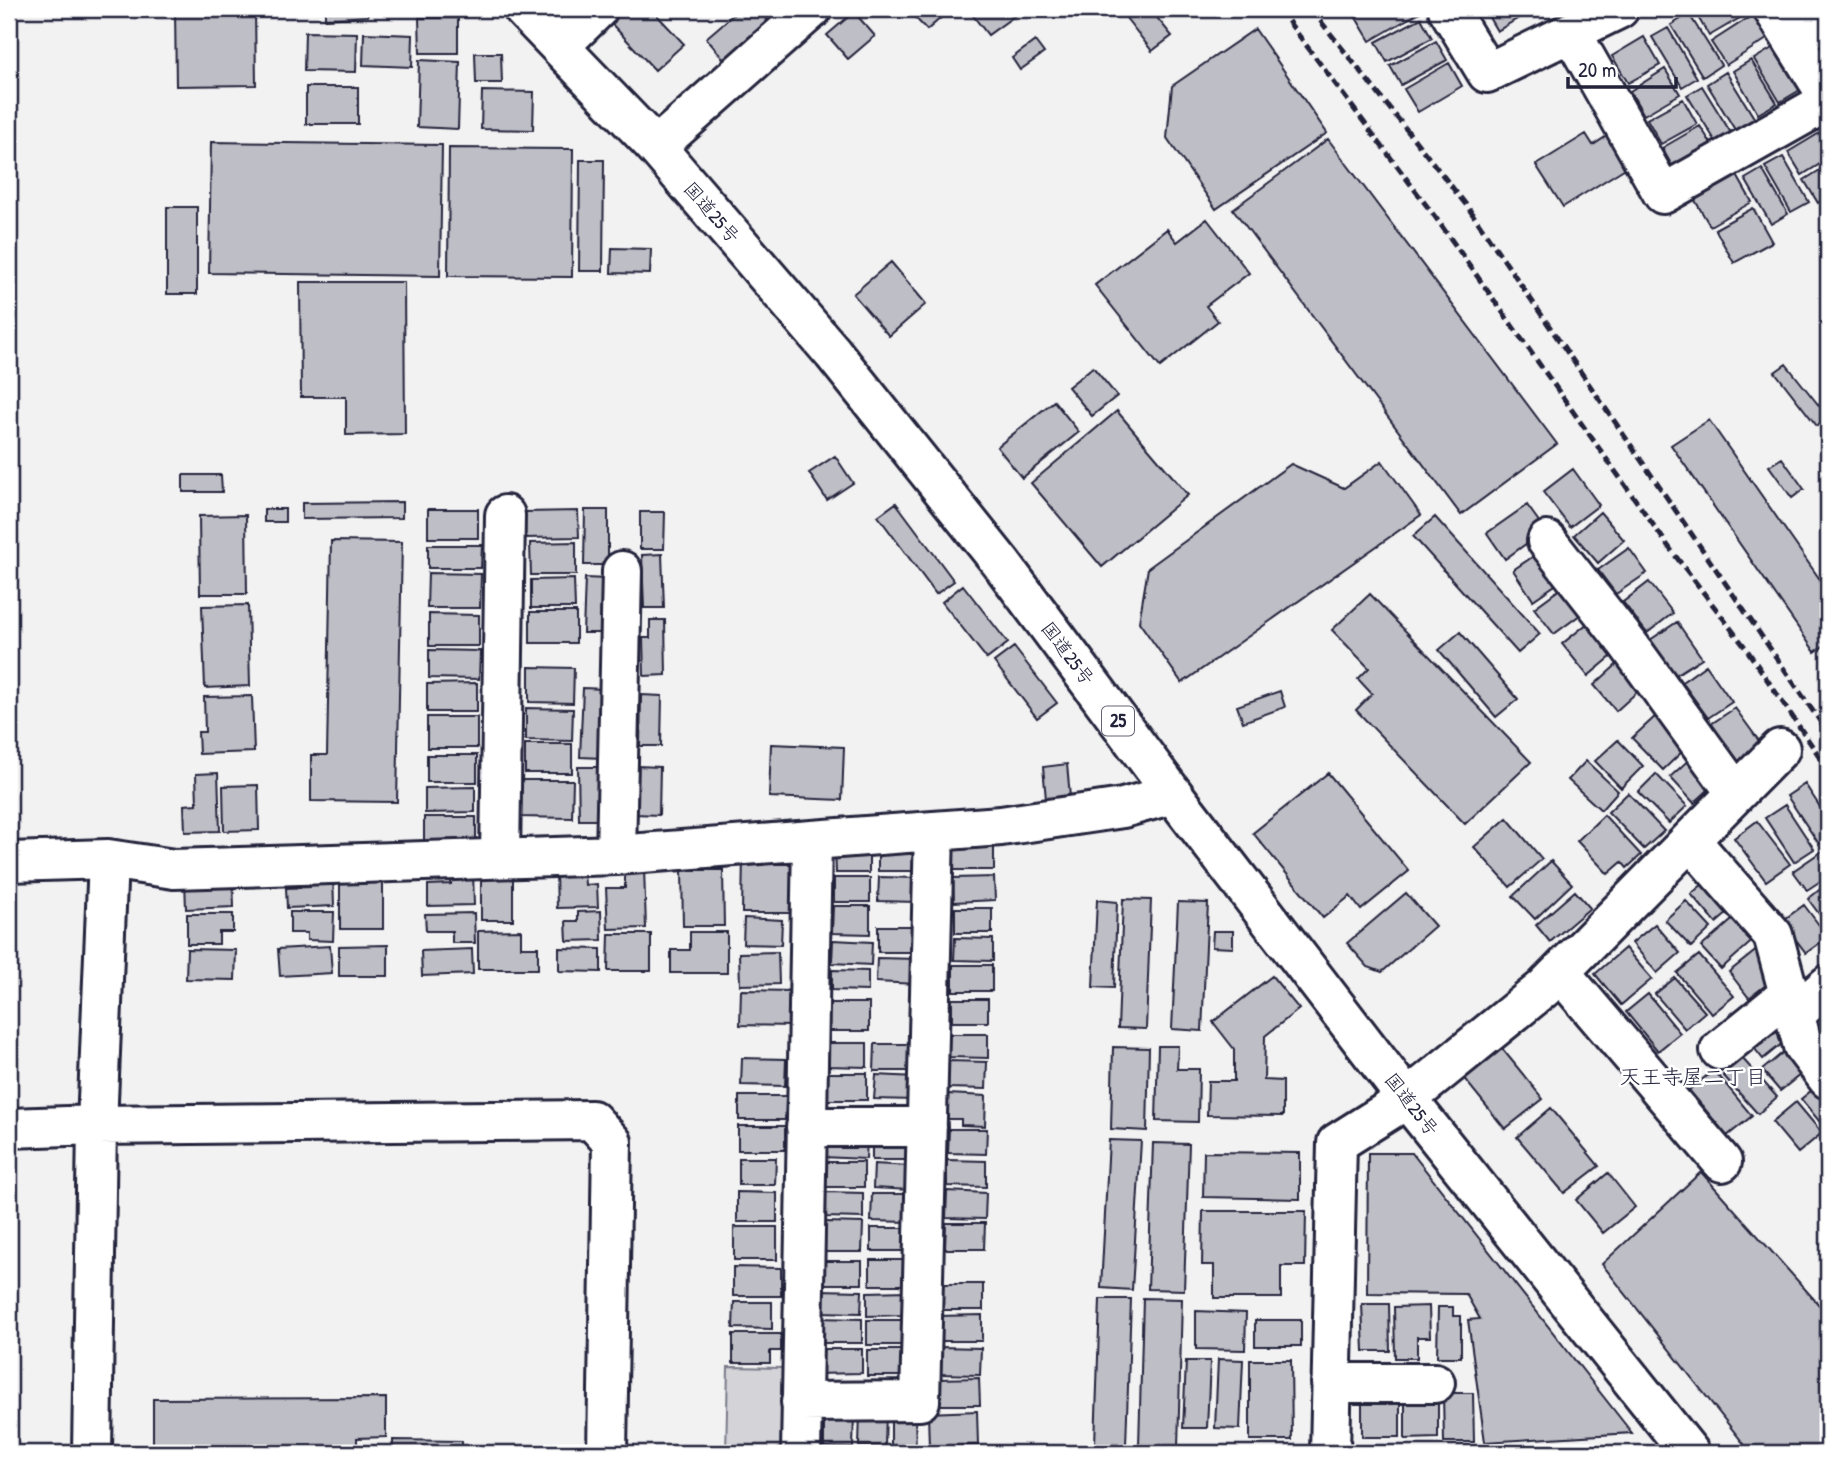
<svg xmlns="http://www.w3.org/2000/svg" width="1837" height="1462" font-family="'Patrick Hand','Klee One',sans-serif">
  <rect width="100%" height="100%" fill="#f2f2f3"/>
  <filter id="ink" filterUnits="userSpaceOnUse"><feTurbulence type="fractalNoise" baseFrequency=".0143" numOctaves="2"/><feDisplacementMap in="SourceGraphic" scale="14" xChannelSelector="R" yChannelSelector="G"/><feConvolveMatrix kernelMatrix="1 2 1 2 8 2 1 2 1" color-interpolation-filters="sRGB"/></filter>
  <g filter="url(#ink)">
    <path fill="#d3d3d8" stroke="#7a7a8a" stroke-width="2" d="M728,1367l57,1 -1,74 -10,11h-48z"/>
    <path fill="#bebec6" stroke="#22223b" stroke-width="2" d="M175,9h80l1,76 -80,1z
      M325,9h43v7l-43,3z
      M615,9h45l-5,4 29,31 -29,26 -49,-52z
      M740,9h18l18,21 -44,39 -26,-31z
      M907,9h44l-24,21z
      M968,9h56l-36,26z
      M1137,9h13l22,27 -20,15 -26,-33z
      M1367,9h51l2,3 -50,29 -15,-25z
      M1484,9h48v1l-35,21z
      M1701,9h48l1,3 -41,24 -14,-24z
      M854,12l21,24 -27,23 -21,-24z
      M1689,14l32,51 -18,12 -32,-52z
      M1753,15l14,24 -41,26 -15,-23z
      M419,18h39v35h-38z
      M1421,18l11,20 -45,24 -11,-20z
      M1668,28l29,50 -15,9 -30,-50z
      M1255,29l72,104 -111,76 -49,-71 5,-52z
      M305,32l52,1 -1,39 -52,-1z
      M364,33l49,2 -1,32 -49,-2z
      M1644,37l16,28 -32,18 -16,-27z
      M1035,41l9,12 -24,17 -8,-12z
      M1436,41l11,19 -46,25 -11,-19z
      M1779,44l26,43 -25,15 -26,-43z
      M475,53h26l1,30h-26z
      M419,60l41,2 -2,67 -41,-2z
      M1751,60l26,43 -19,11 -25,-43z
      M1449,63l13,23 -44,26 -14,-23z
      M1665,69l15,25 -36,21 -14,-24z
      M1726,72l30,49 -19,12 -30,-49z
      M1702,86l29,47 -15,9 -29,-47z
      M306,87h52v37h-52z
      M482,91l52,1 -1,38 -52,-1z
      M1683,99l14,25 -36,20 -14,-25z
      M1700,126l14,22 -39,23 -13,-23z
      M1828,128v31l-26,16 -14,-23z
      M1586,134l7,11 14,-9 20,31 -64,40 -27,-42z
      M1328,139l229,305 -96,71 -228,-306z
      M211,142l231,3 -2,131 -231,-3z
      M449,148l124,1 -1,128 -124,-1z
      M1783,157l26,45 -18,10 -26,-45z
      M580,160h24l-1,111h-24z
      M1828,165v31l-10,7 -14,-23z
      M1762,169l26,45 -17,10 -26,-45z
      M1735,172l17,30 -42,24 -17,-29z
      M167,207h30v87h-30z
      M1753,208l19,34 -38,21 -19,-34z
      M1207,219l42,54 -43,33 12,15 -58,46 -65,-82 72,-56 10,13z
      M612,248l39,1 -1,25 -39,-1z
      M891,262l35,42 -37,32 -36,-42z
      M300,282h104l1,152 -59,1v-38h-45z
      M1786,364l42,53 -11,9 -42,-54z
      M1093,367l24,29 -25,20 -24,-29z
      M1054,401l25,31 -57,46 -25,-31z
      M1117,411l71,84 -86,72 -71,-84z
      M1709,420l119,171v52l-13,9 -144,-207z
      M835,456l18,27 -26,17 -18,-27z
      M1782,458l22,31 -12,9 -23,-32z
      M1382,461l39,54 -239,168 -43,-61 9,-54 143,-104 53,24z
      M1573,469l26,36 -29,22 -27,-35z
      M183,475h38l1,17h-39z
      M402,502v16l-100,1v-16z
      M896,503l58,78 -18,13 -58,-78z
      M1527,505l18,25 -40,29 -18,-26z
      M264,509h21v13h-21z
      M428,509h50v29h-50z
      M585,510h23v55h-24z
      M578,511l1,26 -54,1 -1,-26z
      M640,512h25l-1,37h-24z
      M1600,512l24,28 -26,23 -24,-28z
      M246,515l1,79h-47l-1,-78z
      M1435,517l105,117 -22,19 -105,-117z
      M331,541l71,1 -5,260 -86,-1v-46h16z
      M576,542v33h-45l-1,-32z
      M428,545h54l-1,23h-53z
      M1629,548l18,25 -31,21 -18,-24z
      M1544,549l20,30 -31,21 -20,-30z
      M662,554l2,54h-20l-2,-53z
      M428,573l53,1 -1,34h-53z
      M585,578l21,1 -1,54h-22z
      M574,579l1,29h-44v-28z
      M1649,582l24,31 -26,20 -24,-31z
      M1568,583l20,26 -34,25 -20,-26z
      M963,585l45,58 -21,16 -45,-57z
      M1370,594l161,168 -66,62 -109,-114 16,-16 -14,-15 11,-11 -37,-38z
      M248,605l2,81 -45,2 -3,-82z
      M530,612h46v31h-46z
      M429,614l50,1v31h-50z
      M1593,619l25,32 -30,25 -26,-32z
      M650,620h15l1,55 -22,1 -1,-38h7z
      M1677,622l25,36 -28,18 -24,-36z
      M1460,632l58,67 -22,18 -57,-67z
      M1014,647l43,56 -20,15 -43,-56z
      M429,650l51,1 -1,28 -50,-1z
      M1624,658l22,26 -30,27 -22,-26z
      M1706,665l26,37 -24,16 -26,-36z
      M529,667l45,1 -1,35 -44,-1z
      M477,683v29h-50v-28z
      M583,688l22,1 -3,69 -22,-1z
      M1280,691l5,16 -42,15 -6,-16z
      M641,695l21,1 -1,50h-21z
      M252,696l2,56 -55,2 -1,-22h7l-1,-35z
      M526,708l47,1 -1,32 -46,-1z
      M1735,708l27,37 -24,17 -27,-38z
      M1657,715l30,32 -24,23 -31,-32z
      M427,717h50v31h-50z
      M1618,740l25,26 -22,22 -26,-27z
      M525,744h47v29h-47z
      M771,744l73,3 -2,53 -73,-3z
      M427,755h50v27h-50z
      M1694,755l24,26 -24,22 -24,-26z
      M1586,761l32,30 -17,19 -33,-30z
      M1067,764l3,33 -24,2 -3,-32z
      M637,766l23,1 -1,48 -24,-1z
      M578,767h26l1,53h-26z
      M218,773l2,58 -35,1 -1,-27 13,-1 -1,-30z
      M1328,773l81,98 -48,39 -11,-14 -27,22 -70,-85z
      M1656,774l31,32 -18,17 -31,-31z
      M520,780h53l-1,38 -53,-1z
      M1805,784l23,35v19l-9,6 -32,-48z
      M258,785l1,45 -35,1 -1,-45z
      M475,787v25l-50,1v-25z
      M1628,793l36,38 -20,18 -36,-37z
      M1785,805l29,44 -20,13 -29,-44z
      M1604,815l37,40 -14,13 -5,-6 -14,12 -31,-33z
      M424,817h52v31h-52z
      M1507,818l35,41 -32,28 -36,-40z
      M1757,821l33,43 -24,17 -32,-43z
      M952,839h42v31h-42z
      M878,842l40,1v28h-40z
      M835,847h34v26h-33z
      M1828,847v29l-21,14 -14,-19z
      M743,855h24v9h25l-1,49h-49z
      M1551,861l21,23 -37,35 -22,-23z
      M625,868h19l2,60 -38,1 -2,-41h19z
      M682,870h41l1,56h-41z
      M451,871h22l1,34 -46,1v-21l23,-1z
      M584,871l1,14 12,-1 1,23 -41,1 -1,-35z
      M481,874h32v46h-32z
      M333,876l1,30 -47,2 -1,-20 24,-1 -1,-10z
      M340,877h43v52h-43z
      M879,877l39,1 -1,24 -39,-1z
      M994,877l1,23 -41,2 -1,-24z
      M233,878l1,29 -48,2 -1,-29z
      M834,878h36v24h-36z
      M1710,878l25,29 -19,16 -25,-29z
      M1828,883v43l-20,-27z
      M1575,891l15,17 -40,34 -14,-17z
      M1406,893l29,33 -53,46 -14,-5 -21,-24z
      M1123,899l28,1 -5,129 -28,-1z
      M1097,900l20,2 -3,86 -21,-1z
      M1686,901l25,27 -20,19 -26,-27z
      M1178,902l30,1 -6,128 -30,-2z
      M1804,905l24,32 -22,16 -24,-32z
      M833,906h37v28l-38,-1z
      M955,908h37v25h-37z
      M601,911l1,29 -35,1 -1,-20h12v-9z
      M290,912h44l-1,29 -26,-1v-7h-17z
      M474,913l1,30h-23v-12h-26l-1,-17z
      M187,914h46v18h-14v12h-32z
      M1739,914l19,22 -37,33 -20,-22z
      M744,918l38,2 -1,25 -38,-1z
      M1655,924l25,29 -23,20 -25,-30z
      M878,926h38v26h-38z
      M521,930v17h17v22h-60v-38z
      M1213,931h20v17l-21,-1z
      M690,932h37v41h-56v-23h19z
      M609,934h42v37h-43z
      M955,938l38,1v22l-39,-1z
      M833,940l39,2 -1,23 -39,-2z
      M388,945v31h-49v-30z
      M330,946l2,27 -52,3 -2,-27z
      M559,948l42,1v23l-42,-1z
      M1625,948l27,31 -31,26 -26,-31z
      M187,949l49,1 -1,30 -49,-1z
      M472,949l1,25 -51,2 -1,-25z
      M1758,949l21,26 -30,23 -20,-26z
      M778,952l1,32 -39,1 -1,-32z
      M1699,955l35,41 -22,18 -35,-41z
      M877,958l41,1 -1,25 -41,-2z
      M953,965h39v26h-39z
      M832,970l36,1v20l-36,-1z
      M1272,976l27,33 -34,27 -1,44 19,1v35l-76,-1 1,-34h26v-32l-21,-27z
      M1675,978l30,34 -20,17 -30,-35z
      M741,990l51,1 -1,35 -51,-1z
      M1648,994l32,39 -22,18 -32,-39z
      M952,999h36v23h-36z
      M827,1003h42v28h-42z
      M1779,1015l15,19 -31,25 -16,-20z
      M949,1034h39v24l-39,-1z
      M827,1043h40v24l-40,-1z
      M875,1044h40v27h-41z
      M1793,1044l18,22 -31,25 -18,-21z
      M1158,1046h20l-1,23h22l-1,53 -42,-1z
      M1500,1046l43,53 -38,30 -43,-53z
      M1113,1047l36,1 -2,83 -36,-2z
      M742,1058l44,1 -1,27 -44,-1z
      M1742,1058l35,39 -19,17 -35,-39z
      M948,1061l39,1 -1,27 -39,-1z
      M1714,1070l38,46 -25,20 -38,-46z
      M828,1073h39v27h-39z
      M876,1075l40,2 -1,23 -41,-1z
      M1822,1082l6,8v42l-27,-33z
      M948,1094l38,2 -1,30 -24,-1v-6h-13z
      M739,1096h47l-1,24h-46z
      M1796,1102l26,31 -24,20 -26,-31z
      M1551,1108l48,58 -35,27 -47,-56z
      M738,1126h47v24h-47z
      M949,1129h38l-1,25 -38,-1z
      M822,1137l45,1 -1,21 -44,-2z
      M872,1137h37v23h-37z
      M1109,1140l32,1 -9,149 -31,-2z
      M1153,1143l36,1 -5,146 -36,-1z
      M1204,1152l96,1v46l-97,-2z
      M1368,1153h44l220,280 -147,9 -17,-122 12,-1 -14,-25 -99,-1z
      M739,1158h37l-1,27h-36z
      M947,1160l39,1v26l-39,-1z
      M823,1162h41v25h-41z
      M874,1164l36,2v24l-37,-2z
      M1701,1172l127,143v138h-77l-149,-189z
      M1608,1173l27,34 -32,26 -27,-33z
      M947,1191l39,2 -1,26 -39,-1z
      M737,1192l40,1v29h-40z
      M825,1192l38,1v25l-39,-1z
      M872,1194h37v28l-38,-1z
      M1203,1211h103l-1,55h-24v32h-67v-33h-12z
      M825,1222l38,1 -1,29h-38z
      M946,1223h39l-1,26h-39z
      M734,1227h43v33h-43z
      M871,1228h37v23h-37z
      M870,1260h37v25h-37z
      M820,1261h42v23h-42z
      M733,1267l48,1v28h-48z
      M941,1284h42v26h-42z
      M819,1290l43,1 -1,22 -42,-1z
      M907,1291l1,24 -41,1v-24z
      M1143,1298l39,1 -4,149 -39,-2z
      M1100,1299h31l-5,146 -31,-1z
      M734,1302h38v27l-39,-1z
      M1362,1304h27l1,47h-26z
      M1429,1306l1,31h-13v21h-22l-1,-51z
      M1438,1307h15v9h8v41h-24z
      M1196,1311l50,2 -1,37 -49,-1z
      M982,1315v26h-44v-25z
      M816,1318l46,1v24h-46z
      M867,1320h41v25h-41z
      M1255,1320h46v26h-46z
      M733,1334h48v17h-11v12h-37z
      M938,1347l43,1 -1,27 -42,-1z
      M814,1349h48v24l-48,1z
      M867,1350h40v26h-40z
      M1218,1359l25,1 -3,69 -25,-1z
      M1250,1360h41l1,80h-42z
      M1186,1361h24l-3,67h-24z
      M979,1378l1,27h-42v-26z
      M1443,1393h30l1,49h-30z
      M1362,1394h38v43h-38z
      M1405,1396h33v42l-33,1z
      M386,1398v39l-29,1v15h-204v-54z
      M860,1411h26l-1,35h-26z
      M915,1411l1,40h-25v-39z
      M977,1411l1,34 -49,2 -1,-34z
      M824,1412l30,1 -1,35 -29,-1z
      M393,1440l69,1v12h-69z"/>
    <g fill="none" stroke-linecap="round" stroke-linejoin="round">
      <g stroke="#22223b" stroke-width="44">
        <path id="minor" d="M1448,9l39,64 132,-64
          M1773,9l55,88
          M1571,32l92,162 165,-93
          M1793,41l35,-24
          M560,46l38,-37
          M656,147l156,-138
          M1547,541l81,103 108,149
          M1690,840l83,95 30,111 25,33
          M616,855l6,-284
          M500,858l5,-343
          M9,862l99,-3 66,10 442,-14 196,-15 189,-14 122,-18 50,-14
          M1560,972l162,190
          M1795,1014l33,-29
          M1720,1050l69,-56
          M806,1127h121
          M9,1128l88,-3 495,-5 20,22 -5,311
          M1331,1383h104
          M801,1402l119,-1 14,-570
          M92,1453l5,-328 11,-266
          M801,1453l11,-613
          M1330,1453l7,-310 70,-44 137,-111 236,-239"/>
      </g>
      <g stroke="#22223b" stroke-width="44">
        <path id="highway" d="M523,9l133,138 177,206 168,210 172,231 234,305 283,354"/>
      </g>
      <use href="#minor" stroke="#fff" stroke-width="38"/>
      <use href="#highway" stroke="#fff" stroke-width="38"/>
      <path stroke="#22223b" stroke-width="5" stroke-dasharray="10 5" stroke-linecap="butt" d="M1279,9l157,209 235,332 74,97 83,122
        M1311,9l156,197 361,527"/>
    </g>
  </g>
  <g text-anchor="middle" stroke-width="5" stroke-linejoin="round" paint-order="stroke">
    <rect fill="#fff" stroke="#646476" stroke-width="2" x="1102" y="706.5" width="32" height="29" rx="5"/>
    <g font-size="18" font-weight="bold" fill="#22223b">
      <text x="1118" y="727">25</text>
    </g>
    <g font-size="19" fill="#22223b" stroke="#fff">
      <text transform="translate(712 212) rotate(49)" y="7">国道25号</text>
      <text transform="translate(1068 653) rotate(53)" y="7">国道25号</text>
      <text transform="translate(1412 1104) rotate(52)" y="7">国道25号</text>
    </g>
    <g font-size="21" fill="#22223b" stroke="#fff">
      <text x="1693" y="1084">天王寺屋二丁目</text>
    </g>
  </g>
  <rect width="1837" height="1462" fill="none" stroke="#fff" stroke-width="35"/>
  <rect x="18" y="18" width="1802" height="1427" fill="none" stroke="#22223b" stroke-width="2.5" filter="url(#ink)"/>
  <path d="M1568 77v10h108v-10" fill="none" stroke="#22223b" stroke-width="3.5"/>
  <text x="1578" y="77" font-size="21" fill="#22223b" stroke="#ffffff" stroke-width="5" paint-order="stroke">20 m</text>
</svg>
